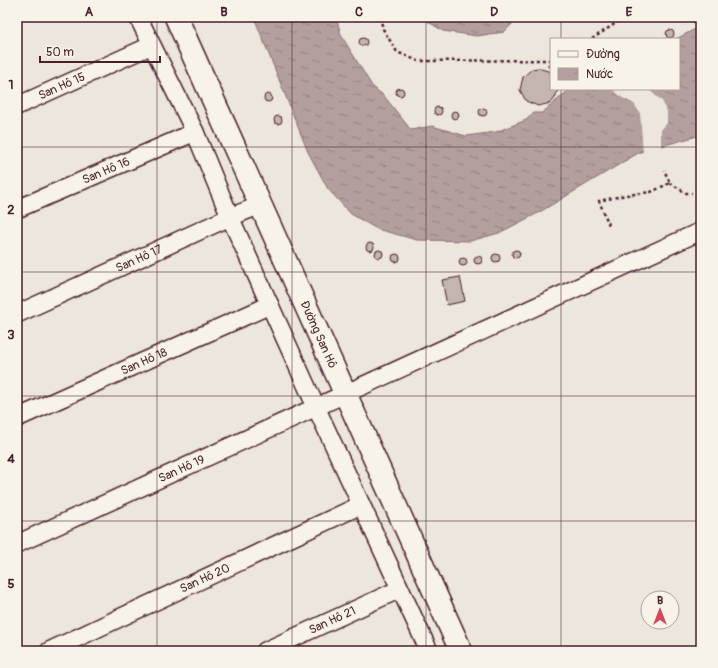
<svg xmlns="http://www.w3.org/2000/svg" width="718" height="668" font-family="Pangolin,sans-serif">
  <defs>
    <pattern id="water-ripples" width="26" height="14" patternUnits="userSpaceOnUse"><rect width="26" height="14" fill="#b39f9d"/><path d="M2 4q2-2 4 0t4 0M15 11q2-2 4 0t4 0" fill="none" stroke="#948180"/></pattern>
  </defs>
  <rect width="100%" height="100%" fill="#ece6dd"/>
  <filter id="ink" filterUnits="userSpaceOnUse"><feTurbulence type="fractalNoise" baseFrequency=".025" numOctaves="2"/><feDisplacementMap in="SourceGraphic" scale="8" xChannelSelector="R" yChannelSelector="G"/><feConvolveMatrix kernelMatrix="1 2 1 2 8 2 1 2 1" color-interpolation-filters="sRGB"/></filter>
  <g filter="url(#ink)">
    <path fill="url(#water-ripples)" stroke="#896c6f" d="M254,17h82l5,18 31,51 12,10 27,34 21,-4 34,10 30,-4 30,-12 8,-7h8l28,-24h109v-50h-3l25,-13v109l-61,17 -102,61 -39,20 -29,8 -53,-1 -40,-11 -26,-15 -23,-25 -20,-37z
      M421,17h98l-15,15 -27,4 -34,-5z"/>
    <path fill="#ece6dd" d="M612,89h36l14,12 5,10v12l-6,7v17l-18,6 -3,-40 -6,-9 -13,-7z"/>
    <path fill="#c4b5b0" stroke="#4a1f2b" d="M691.5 19a3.5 3.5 0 1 1 7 0a3.5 3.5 0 1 1-7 0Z
      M666 34a4 4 0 1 1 8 0a4 4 0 1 1-8 0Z
      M359 42a4 4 0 1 1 8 0a4 4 0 1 1-8 0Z
      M538,68l13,4v17h7l-3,9 -4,5 -13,3 -12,-5 -6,-11 3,-13 9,-8z
      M396 92a4 4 0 1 1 8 0a4 4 0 1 1-8 0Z
      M264 98a4 4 0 1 1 8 0a4 4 0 1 1-8 0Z
      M434 111a4 4 0 1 1 8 0a4 4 0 1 1-8 0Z
      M479 112a4 4 0 1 1 8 0a4 4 0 1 1-8 0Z
      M451 115a4 4 0 1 1 8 0a4 4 0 1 1-8 0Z
      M274 120a4 4 0 1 1 8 0a4 4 0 1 1-8 0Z
      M366 247a4 4 0 1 1 8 0a4 4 0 1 1-8 0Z
      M512 254a4 4 0 1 1 8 0a4 4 0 1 1-8 0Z
      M375 254a4 4 0 1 1 8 0a4 4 0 1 1-8 0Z
      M392 258a4 4 0 1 1 8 0a4 4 0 1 1-8 0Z
      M492 258a4 4 0 1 1 8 0a4 4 0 1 1-8 0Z
      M474 260a4 4 0 1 1 8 0a4 4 0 1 1-8 0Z
      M459 262a4 4 0 1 1 8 0a4 4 0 1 1-8 0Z
      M460,277l5,24 -18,4 -5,-25z"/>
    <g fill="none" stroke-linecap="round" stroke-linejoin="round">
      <g stroke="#4a1f2b" stroke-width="20">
        <g id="street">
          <path d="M138,17l57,115 35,85 86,190 113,244"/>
          <path id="s1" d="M17,106l133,-60"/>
          <path id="s2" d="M17,209l178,-77"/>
          <path id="s3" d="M17,314l213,-97 31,-12"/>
          <path id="s4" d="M17,418l253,-113"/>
          <path id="s5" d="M17,544l684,-313"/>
          <path id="s6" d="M49,651l312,-146"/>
          <path id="s7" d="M265,651l135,-62"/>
        </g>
      </g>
      <g stroke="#4a1f2b" stroke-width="25">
        <g id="secondary">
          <path id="s8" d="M176,17l285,634"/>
        </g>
      </g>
      <path stroke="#4a1f2b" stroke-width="2.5" stroke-dasharray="3 3" stroke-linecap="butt" d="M380,17l3,12 14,23 21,9 133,-1
        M639,17l3,2 14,-2
        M592,39l33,-22
        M548,67l3,-3
        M670,183l16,10h6
        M609,225l-10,-24 27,-6 25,-3 19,-9 -6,-13"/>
      <use href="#street" stroke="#f7f3e8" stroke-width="17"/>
      <use href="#secondary" stroke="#f7f3e8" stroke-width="22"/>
    </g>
  </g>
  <path fill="none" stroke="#4a1f2b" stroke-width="1" stroke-opacity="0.55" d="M157,17v634M292,17v634M426,17v634M561,17v22M561,89v562M17,147h684M17,272h684M17,396h684M17,521h684"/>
  <g text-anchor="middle" stroke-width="3" stroke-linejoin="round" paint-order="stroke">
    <g font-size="12" fill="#4a1f2b" stroke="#f7f3e8">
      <text dy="4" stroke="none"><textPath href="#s1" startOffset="49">San Hô 15</textPath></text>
      <text dy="4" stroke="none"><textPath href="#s2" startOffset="97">San Hô 16</textPath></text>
      <text dy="4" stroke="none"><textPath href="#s3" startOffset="134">San Hô 17</textPath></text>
      <text dy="4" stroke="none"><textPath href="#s8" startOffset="348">Đường San Hô</textPath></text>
      <text dy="4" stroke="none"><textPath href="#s4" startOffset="139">San Hô 18</textPath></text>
      <text dy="4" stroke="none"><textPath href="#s5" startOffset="181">San Hô 19</textPath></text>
      <text dy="4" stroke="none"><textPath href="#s6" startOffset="172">San Hô 20</textPath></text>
      <text dy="4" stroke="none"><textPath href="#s7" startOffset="74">San Hô 21</textPath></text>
    </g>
  </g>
  <rect width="718" height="668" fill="none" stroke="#f7f3e8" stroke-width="44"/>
  <rect x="550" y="38" width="130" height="52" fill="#f7f3e8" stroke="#b29e9c"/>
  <rect x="558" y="51" width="20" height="6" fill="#f7f3e8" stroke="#b29e9c"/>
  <text x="586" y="58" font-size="12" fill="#4a1f2b">Đường</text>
  <rect x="558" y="68" width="20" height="12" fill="url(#water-ripples)" stroke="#b29e9c"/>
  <text x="586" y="78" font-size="12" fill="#4a1f2b">Nước</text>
  <g transform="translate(660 610)"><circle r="19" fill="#f7f3e8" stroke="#b29e9c"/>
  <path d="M0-3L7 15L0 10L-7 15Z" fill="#d1495b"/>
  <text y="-6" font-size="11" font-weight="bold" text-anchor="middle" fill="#4a1f2b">B</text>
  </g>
  <path d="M40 56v6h120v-6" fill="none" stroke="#4a1f2b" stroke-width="2"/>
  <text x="46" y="56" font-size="12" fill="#4a1f2b" stroke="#f7f3e8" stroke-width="3" paint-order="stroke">50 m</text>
  <rect x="22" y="22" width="674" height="624" fill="none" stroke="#4a1f2b" stroke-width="1.5"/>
  <g font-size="13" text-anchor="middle" font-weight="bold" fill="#4a1f2b">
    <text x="89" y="16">A</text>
    <text x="224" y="16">B</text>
    <text x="359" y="16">C</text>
    <text x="494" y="16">D</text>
    <text x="629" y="16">E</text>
    <text x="11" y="89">1</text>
    <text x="11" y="214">2</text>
    <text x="11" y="339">3</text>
    <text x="11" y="463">4</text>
    <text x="11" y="588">5</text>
  </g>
</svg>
